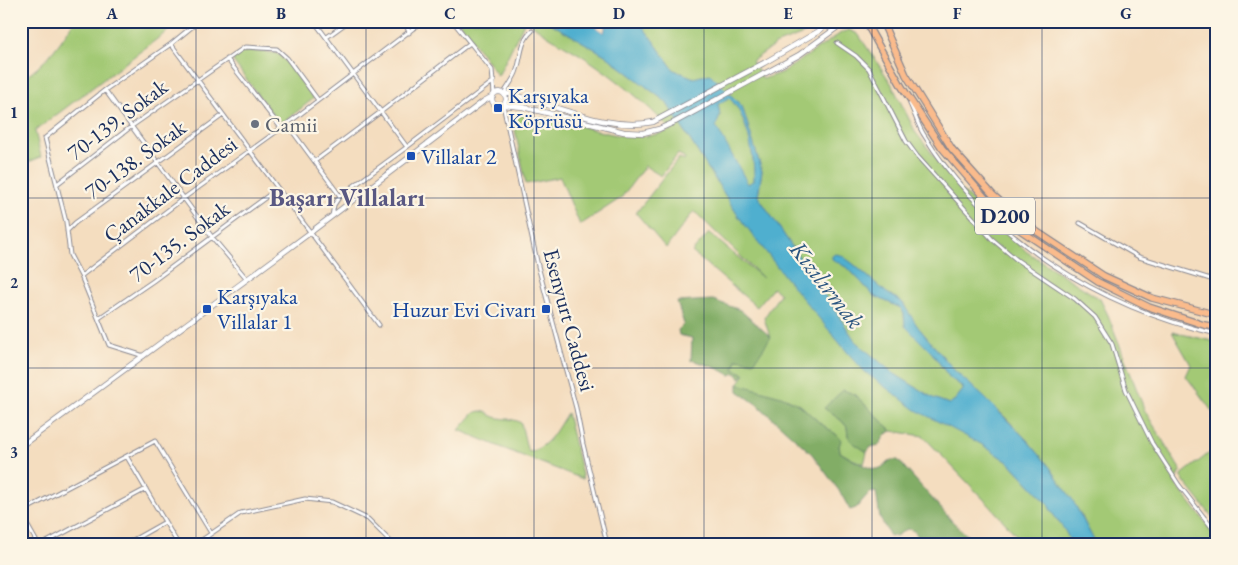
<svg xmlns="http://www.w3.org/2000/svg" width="1238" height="565" font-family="'EB Garamond',serif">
  <rect width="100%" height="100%" fill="#fcf5e5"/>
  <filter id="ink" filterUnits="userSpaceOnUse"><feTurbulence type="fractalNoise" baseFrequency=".02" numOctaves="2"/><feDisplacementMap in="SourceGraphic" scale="10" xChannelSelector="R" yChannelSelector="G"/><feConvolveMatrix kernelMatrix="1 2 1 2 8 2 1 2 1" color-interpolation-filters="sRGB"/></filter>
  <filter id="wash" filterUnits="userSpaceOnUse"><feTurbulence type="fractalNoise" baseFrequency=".0096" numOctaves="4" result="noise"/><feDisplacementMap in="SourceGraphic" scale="20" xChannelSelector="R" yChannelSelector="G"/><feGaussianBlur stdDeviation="1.12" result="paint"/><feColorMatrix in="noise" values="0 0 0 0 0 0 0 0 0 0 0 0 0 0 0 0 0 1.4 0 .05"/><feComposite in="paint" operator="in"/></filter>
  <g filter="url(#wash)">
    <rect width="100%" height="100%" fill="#f4ddbf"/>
    <path fill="#a3c974" stroke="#5f7c69" d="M74,21h107l-146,110 6,26 -20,8v-85c22,-13 40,-37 53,-59z
      M458,21h67l-27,55z
      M528,21h19l58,34 61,47 73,115 109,136 163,111 37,40c6,16 17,21 23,40h-47l-33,-37 -68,-71 -31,-5 -38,-37 -30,14 18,13 5,6 1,9 19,16 -3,12 -12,-5 -12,-7 -3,-17 -17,-12 -20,-18 -12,-6 -50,-15 7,-10 -11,-5 3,-10 33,-22 -6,-19 16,-24 -7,-6 -16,19 -65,-55 17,-19 54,45 -69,-67 -28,37 -30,-35 43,-55 6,2 -1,-3 -6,-3 -17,22 -16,-10 -24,32 -41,27 -20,-48 -34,7 -13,-64 6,-5c15,3 31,4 46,7 37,9 68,23 106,8 -26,-28 -53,-50 -84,-71 -20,-13 -41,-22 -59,-38z
      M639,21h179l-12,12 -31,12 -23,16 11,18 20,-7 58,-39 8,-3 9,4 33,49 25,50 45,57 66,62 73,47 8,16 37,96 36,60 -7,11 43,55v7h-121l-9,-16 -5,-12 -33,-50 -22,-26 -22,-23 -50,-46 -37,-44 -10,-14 -4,-9 -8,-6 -9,-5 -35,-30 -19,-4 16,10 25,27 27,12 3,6 1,12 27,27 18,25 13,9v3l-8,10 -6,4 -16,-6 -40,-25 -37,-31 -98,-146 4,-25 -20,-65 -32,-32 -16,4 -20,-8z
      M251,51l24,2 6,3 33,42 -30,24 -8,-3 -43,-58c3,-8 10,-9 18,-10z
      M729,98c18,15 26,60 25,82l-6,5 -33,-59 5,-10 -2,-12z
      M1172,332l45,10v76l-31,-42 5,-11z
      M480,411l7,1c9,10 24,4 34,11l6,26 2,3c21,-6 27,-22 38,-39l16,66 -73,-28 -51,-21 15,-17z
      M1217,447v76l-37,-47z"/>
    <path fill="#82ad66" stroke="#4e6e62" d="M713,300l27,10 31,27 -17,25 -17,-3 -3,10 11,5 -5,4 -4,-5 -6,2 -11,-6 -26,-9 -2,1 1,-23 -13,-3 -1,-5 6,-6 -7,-22z
      M738,384l43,12 19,9 20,18 17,12 4,5 -2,6 1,6c7,5 31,19 38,17 5,-1 9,-7 13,-9h7l54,61 24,23h-56c-3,-9 -3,-14 -13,-15l-11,7h-6l-10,-18 -4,-26 -7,1 -13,15 -6,2 -10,-18 -28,-38 -53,-48 -21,-15z
      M843,390l11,4 38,37 -6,3 -7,11 -8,2 -4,5 -15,-10 -4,-6 -1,-9 -5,-6 -18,-13z"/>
    <path fill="#50afcf" stroke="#366f96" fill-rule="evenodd" d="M547,21h41l16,12 2,-8 -7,-4h40l35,49 20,8 16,-4 32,32 20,65 -4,25 98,146 37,31 40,25 16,6 6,-4 8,-10v-3l-13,-9 -18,-25 -27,-27 -1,-12 -3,-6 -27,-12 -25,-27 -17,-10v-3l3,-2 6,1 11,8 35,30 15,9 16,25 37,44 29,26 43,43 22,26 23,33 24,45h-25c-6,-19 -17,-24 -23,-40l-37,-40 -30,-20 -65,-34 -51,-38 -17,-19 -59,-71 -50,-65 -73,-115 -61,-47zM729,98c18,15 26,60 25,82l-6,4 -32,-58 4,-10 -2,-12z"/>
  </g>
  <g filter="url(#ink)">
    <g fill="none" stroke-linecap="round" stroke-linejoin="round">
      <g stroke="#88868e" stroke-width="5">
        <path id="minor" d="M314,21l93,126
          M405,21l4,12
          M446,21l9,3 37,46 2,24
          M327,37l22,-16
          M837,43l19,13 13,13 37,72 11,15 75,83 25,21 58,39 20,18 17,27 14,46 26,53 27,42 38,49
          M171,44l208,281
          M227,59l54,69
          M105,90l107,147 35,42
          M504,93c4,-6 8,-12 11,-18 7,-14 4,-33 17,-44
          M910,104c5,10 8,22 14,31 63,103 177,173 293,199
          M503,105l35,161 38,142 7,36 24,100
          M287,124l53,72 -6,9 -2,11
          M315,161l67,-50 88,-68
          M57,184l75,-58 113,-79 32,2 10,9 31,42
          M340,196l67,-49 87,-66
          M1080,223l59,34 78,24
          M67,231l8,-8 148,-108
          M81,276l103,-78 103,-74 136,-103
          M99,318l54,-37 124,-92
          M144,356l-35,-11 -28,-69 -11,-21 -4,-33 -21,-84 60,-48 66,-46 28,-23
          M127,457l51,87
          M21,512l134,-71 56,92
          M21,514l17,30
          M43,544l103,-55
          M126,544l39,-22
          M196,544l45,-31 64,-14 27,3 36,17 22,22 1,3"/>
      </g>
      <g stroke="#88868e" stroke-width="6">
        <path id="tertiary" d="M845,23l9,-1 14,6
          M492 99a7 7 0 1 1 14 0a7 7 0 1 1-14 0Z
          M504,93c12,2 23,6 34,9 37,11 77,28 115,20l111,-59 55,-32 12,-10
          M504,105l19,2 101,25 19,1 16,-4 16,-7 124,-67 47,-34
          M21,446l290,-214 173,-131 9,-5"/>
      </g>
      <g stroke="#88868e" stroke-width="8">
        <path id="trunk" d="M865,21l37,66 40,61 46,53 32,29 78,52 51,25 55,18 13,2
          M882,21l24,54 46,74 41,46 34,30 77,51 48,22 65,17"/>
      </g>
      <use href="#minor" stroke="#fff" stroke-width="3"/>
      <use href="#tertiary" stroke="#fff" stroke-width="4.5"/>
      <use href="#trunk" stroke="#fabb8c" stroke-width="5.5"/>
    </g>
  </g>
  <path fill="none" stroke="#1b2f5e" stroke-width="1" stroke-opacity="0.55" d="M196,21v523M366,21v523M534,21v523M704,21v523M872,21v523M1042,21v523M21,198h1196M21,368h1196"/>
  <g fill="#1a4fb4" stroke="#fcf5e5" stroke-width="2">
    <rect x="493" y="103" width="10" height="10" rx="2.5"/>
    <rect x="406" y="151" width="10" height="10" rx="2.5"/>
    <rect x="202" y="304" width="10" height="10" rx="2.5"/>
    <rect x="541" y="304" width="10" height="10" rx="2.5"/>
  </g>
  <circle fill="#6b7280" stroke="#fcf5e5" stroke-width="2" cx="255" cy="124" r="5"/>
  <g text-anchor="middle" stroke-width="4.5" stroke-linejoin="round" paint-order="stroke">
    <rect fill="#fcf5e5" stroke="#5e6a86" stroke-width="1" x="975" y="197.5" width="60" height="37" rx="4"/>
    <g font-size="21" font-weight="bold" fill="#1b2f5e">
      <text x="1005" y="223">D200</text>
    </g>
    <g font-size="22" fill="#164399" stroke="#fcf5e5" text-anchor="start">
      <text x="508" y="103">Karşıyaka<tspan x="508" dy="25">Köprüsü</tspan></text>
      <text x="421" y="164">Villalar 2</text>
      <text x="217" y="304">Karşıyaka<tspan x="217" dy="25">Villalar 1</tspan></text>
      <text x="536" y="317" text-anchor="end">Huzur Evi Civarı</text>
    </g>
    <g font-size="22" fill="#1b2f5e" stroke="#fcf5e5">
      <text transform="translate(117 119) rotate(-37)" y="8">70-139. Sokak</text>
      <text transform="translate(135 159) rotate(-36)" y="8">70-138. Sokak</text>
      <text transform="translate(170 189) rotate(-37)" y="8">Çanakkale Caddesi</text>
      <text transform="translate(179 241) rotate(-37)" y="8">70-135. Sokak</text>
      <text transform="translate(570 320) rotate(75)" y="8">Esenyurt Caddesi</text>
    </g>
    <g font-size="22" fill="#5b616d" stroke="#fcf5e5" text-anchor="start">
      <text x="265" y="132">Camii</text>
    </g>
    <g font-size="24" font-style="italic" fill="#2b5580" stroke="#fcf5e5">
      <text transform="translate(827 285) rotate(52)" y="8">Kızılırmak</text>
    </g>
    <g font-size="25" font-weight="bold" fill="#595882" stroke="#fcf5e5">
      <text x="347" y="206">Başarı Villaları</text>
    </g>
  </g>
  <rect width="1238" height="565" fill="none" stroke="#fcf5e5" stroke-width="55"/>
  <rect x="28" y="28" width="1182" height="510" fill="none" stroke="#1b2f5e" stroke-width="2"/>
  <g font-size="16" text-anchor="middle" font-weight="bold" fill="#1b2f5e">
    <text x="112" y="19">A</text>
    <text x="281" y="19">B</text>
    <text x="450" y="19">C</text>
    <text x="619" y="19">D</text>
    <text x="788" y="19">E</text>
    <text x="957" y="19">F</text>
    <text x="1126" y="19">G</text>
    <text x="14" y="118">1</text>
    <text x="14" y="288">2</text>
    <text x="14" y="458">3</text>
  </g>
</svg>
